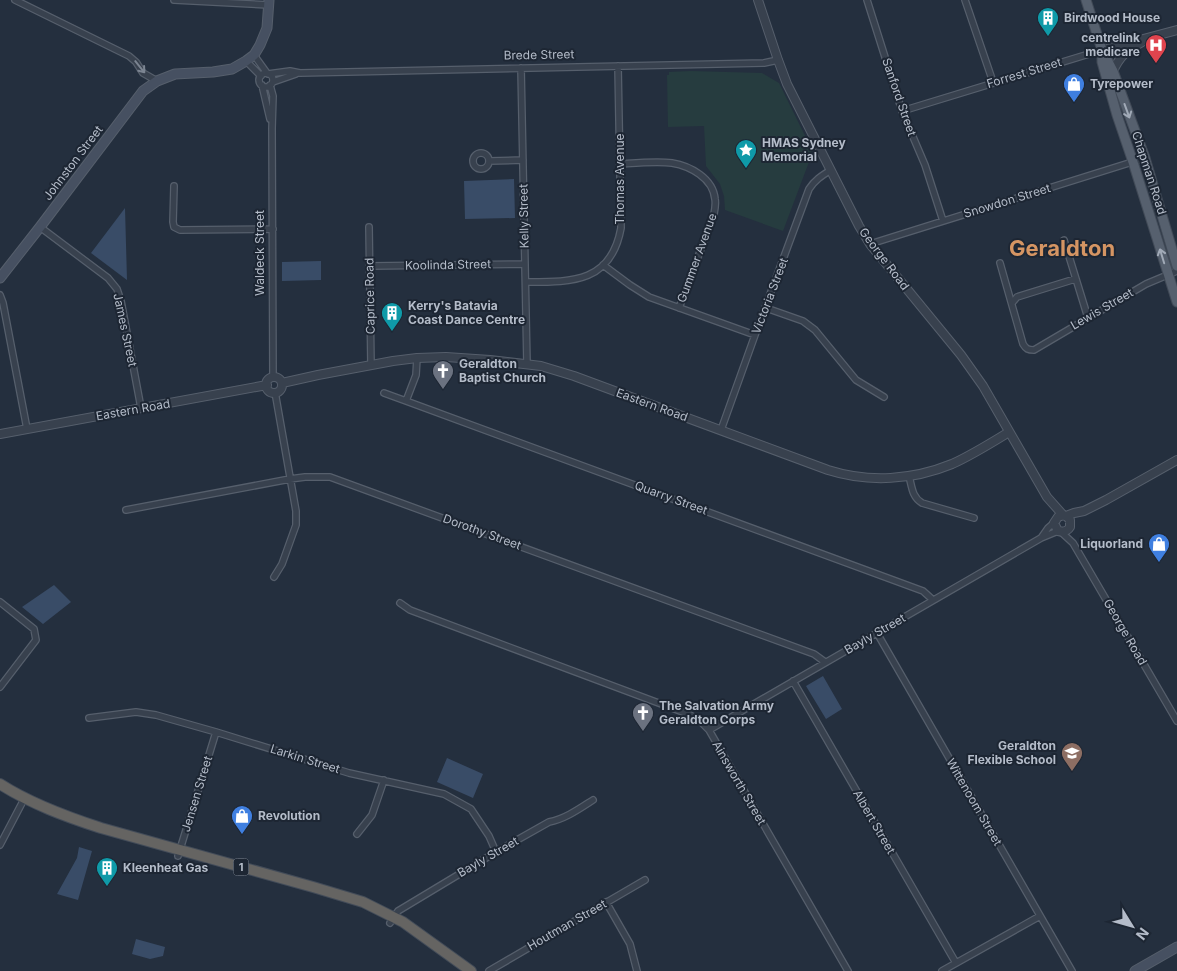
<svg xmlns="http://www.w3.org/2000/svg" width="1177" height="971" font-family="Inter,sans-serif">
  <rect width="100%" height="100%" fill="#242f3e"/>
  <path fill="#263c3f" d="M691,71l71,2 17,10 32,65 1,6 -29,77 -58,-21 -1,-14 -4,-12 -14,-18 -2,-40 -36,1 -1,-52h2v-3z"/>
  <path fill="#394c67" d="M514,179l1,39 -50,1 -1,-38z
    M125,208l2,72 -36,-27z
    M321,261v19l-39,1v-19z
    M54,585l17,17 -28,22 -21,-17z
    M823,676l19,33 -16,10 -20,-33z
    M447,758l36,16 -10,24 -36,-16z
    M79,847l13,4 -14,49 -21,-6 20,-36z
    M136,939l29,8 -2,9 -13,3 -18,-5z"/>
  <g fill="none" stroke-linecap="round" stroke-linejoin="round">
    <g stroke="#565f6c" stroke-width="8">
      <path id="minor" d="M15,0l114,56 7,6 7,11 14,8
        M174,0l95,5
        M867,0l35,111 23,54 18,56
        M965,0l28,82
        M254,55l13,18
        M246,61l15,15
        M521,68l6,296
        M259 80a7 7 0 1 1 14 0a7 7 0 1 1-14 0Z
        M268,74l22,-3 10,2 464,-10 14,-3
        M273,82l23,-8
        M262,85l8,34
        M270,85l3,11 -1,32 1,249
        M902,111l200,-61
        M473 161a8 8 0 1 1 16 0a8 8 0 1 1-16 0Z
        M489,161l34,-1
        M621,164c15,-1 36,-3 51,-1 18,3 41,15 43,36 1,5 0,10 -1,15l-35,94
        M174,186l-1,36 1,5 6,3 93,-1
        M40,227l68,51 9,11 4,12 20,107
        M369,227l2,138
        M1064,240l24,78
        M870,244l275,-86
        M1000,263l23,81c3,5 5,6 11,6l112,-66 31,-13
        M603,265l27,20 19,12 106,38
        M370,266l155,-2
        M526,282c46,0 85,1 95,-54l-3,-162
        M0,295l3,8 24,126
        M1012,303l5,-6 58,-18
        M766,308l37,13 12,9 41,50 28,17
        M417,358l-1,17 -10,26 517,190 10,9
        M384,393l22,8
        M721,430l34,-95 54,-146c6,-9 12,-13 22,-19
        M909,476c3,11 3,21 13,27l52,15
        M126,510l164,-31 15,-2h25l484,177 11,8
        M1061,532l12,11 104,178
        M1041,538l7,-10 7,-6
        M274,577l8,-13 14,-39v-14l-21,-119
        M0,602l34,27 2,11 -36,47
        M400,603l10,7 278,104 11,6 10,10 139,241
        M877,633l195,338
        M793,681l163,282
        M89,718l47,-6 20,3 60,17 133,41 95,21 27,15 18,27 7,16
        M709,730l332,-192 17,-7
        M357,834l15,-19 12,-35
        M0,845l22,-42
        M178,856l38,-124
        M606,902l24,42 7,27
        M390,923l8,-12 98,-59 53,-30c16,-3 30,-13 44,-22
        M489,971l156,-91
        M942,971l98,-55"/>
    </g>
    <g stroke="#565f6c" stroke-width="10">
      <path id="tertiary" d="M758,0l20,60 9,24 72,142 11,18 91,111 22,31 64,111 16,18 3,1 4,4v7c-3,5 -7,5 -12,4l-4,-8 4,-6 5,-2
        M1102,50l75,-20
        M1113,71c8,-17 13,-19 29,-29
        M266 385a8 8 0 1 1 16 0a8 8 0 1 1-16 0Z
        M282,383l36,-8 75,-14 24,-3 29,-1 44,3 51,6 33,10 254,94c41,13 85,10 124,-6 20,-9 39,-21 57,-32
        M0,434l267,-49
        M1066,516l8,-3 10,-2 22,-11 71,-40"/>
    </g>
    <g stroke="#565f6c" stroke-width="11">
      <path id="secondary" d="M0,278l40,-51 103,-136 14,-10 18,-7 38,-2 19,-3 14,-8 8,-6 6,-10 7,-17 2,-28
        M1135,971l42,-24"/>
    </g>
    <g stroke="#414a57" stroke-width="11">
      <path id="primary" d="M1086,0l16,50 11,21 32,87 32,108
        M1102,50v12l15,53 16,47 44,140"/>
    </g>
    <g stroke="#434c59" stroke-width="12">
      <path id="trunk" d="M0,784c31,20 67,33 101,44l212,59 50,15 40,20 68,49"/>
    </g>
    <use href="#minor" stroke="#38414e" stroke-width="5.5"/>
    <use href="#tertiary" stroke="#38414e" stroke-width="8"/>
    <use href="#secondary" stroke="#465061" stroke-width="9"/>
    <use href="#primary" stroke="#56606e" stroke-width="9"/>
    <use href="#trunk" stroke="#656462" stroke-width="10"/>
  </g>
  <defs><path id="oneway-shaft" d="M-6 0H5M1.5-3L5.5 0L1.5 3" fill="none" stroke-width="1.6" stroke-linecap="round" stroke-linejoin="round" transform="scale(1.25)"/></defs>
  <use stroke="#7c8592" href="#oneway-shaft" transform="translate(140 67) rotate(51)"/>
  <g stroke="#a1aab7">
    <use href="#oneway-shaft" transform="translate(1127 111) rotate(70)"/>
    <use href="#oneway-shaft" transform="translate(1162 256) rotate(-107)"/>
  </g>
  <defs>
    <g id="building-pin" transform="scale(1.125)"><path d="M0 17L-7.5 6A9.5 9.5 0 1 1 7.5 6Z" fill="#0f9aa8" stroke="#1d2633"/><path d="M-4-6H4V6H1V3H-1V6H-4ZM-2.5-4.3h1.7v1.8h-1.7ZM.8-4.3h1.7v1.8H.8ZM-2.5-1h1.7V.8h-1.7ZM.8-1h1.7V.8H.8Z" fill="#fff"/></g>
    <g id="hospital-pin" transform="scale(1.125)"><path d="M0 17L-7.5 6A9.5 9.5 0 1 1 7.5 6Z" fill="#e0444e" stroke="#1d2633"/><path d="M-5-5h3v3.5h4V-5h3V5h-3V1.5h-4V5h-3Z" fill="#fff"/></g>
    <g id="shop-pin" transform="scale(1.125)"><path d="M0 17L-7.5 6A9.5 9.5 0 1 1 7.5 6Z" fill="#3f7fe0" stroke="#1d2633"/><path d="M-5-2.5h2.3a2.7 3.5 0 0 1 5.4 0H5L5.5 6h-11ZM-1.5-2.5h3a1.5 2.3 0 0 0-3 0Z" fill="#fff"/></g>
    <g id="sight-pin" transform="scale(1.125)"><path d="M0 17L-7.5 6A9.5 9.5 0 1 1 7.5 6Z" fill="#0f9aa8" stroke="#1d2633"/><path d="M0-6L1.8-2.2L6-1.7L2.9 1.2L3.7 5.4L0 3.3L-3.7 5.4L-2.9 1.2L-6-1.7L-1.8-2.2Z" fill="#fff"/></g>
    <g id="church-pin" transform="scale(1.125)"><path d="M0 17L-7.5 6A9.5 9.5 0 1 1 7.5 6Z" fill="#6b7280" stroke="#1d2633"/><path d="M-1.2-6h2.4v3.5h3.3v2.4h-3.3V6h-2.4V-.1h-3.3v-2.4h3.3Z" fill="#fff"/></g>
    <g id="school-pin" transform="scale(1.125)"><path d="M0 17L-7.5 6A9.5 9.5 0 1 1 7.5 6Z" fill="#8d6e63" stroke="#1d2633"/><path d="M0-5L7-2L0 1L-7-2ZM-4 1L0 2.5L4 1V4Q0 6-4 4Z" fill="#fff"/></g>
  </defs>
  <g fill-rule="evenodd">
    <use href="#building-pin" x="1048" y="18"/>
    <use href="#hospital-pin" x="1156" y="45"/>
    <use href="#shop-pin" x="1074" y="84"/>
    <use href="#sight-pin" x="746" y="150"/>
    <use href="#building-pin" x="392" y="313"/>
    <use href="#church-pin" x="443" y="371"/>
    <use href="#shop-pin" x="1159" y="544"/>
    <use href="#church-pin" x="643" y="713"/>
    <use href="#school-pin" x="1072" y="753"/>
    <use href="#shop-pin" x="242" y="816"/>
    <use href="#building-pin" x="107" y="868"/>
  </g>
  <g text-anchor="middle" stroke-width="4" stroke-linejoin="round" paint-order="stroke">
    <rect fill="#1d2633" stroke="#878f9c" stroke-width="1" x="233.5" y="858.5" width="15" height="17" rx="4"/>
    <g font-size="11" font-weight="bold" fill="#b4bcc9">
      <text x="241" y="871">1</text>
    </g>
    <g font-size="12" font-weight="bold" fill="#b4bcc9" stroke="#1d2633" text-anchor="start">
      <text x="1064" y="22">Birdwood House</text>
      <text x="1140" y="42" text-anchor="end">centrelink<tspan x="1140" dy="14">medicare</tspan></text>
      <text x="1090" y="88">Tyrepower</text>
      <text x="762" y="147">HMAS Sydney<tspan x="762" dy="14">Memorial</tspan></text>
      <text x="408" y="310">Kerry's Batavia<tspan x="408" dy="14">Coast Dance Centre</tspan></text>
      <text x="459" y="368">Geraldton<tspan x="459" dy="14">Baptist Church</tspan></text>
      <text x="1143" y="548" text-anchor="end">Liquorland</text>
      <text x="659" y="710">The Salvation Army<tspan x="659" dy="14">Geraldton Corps</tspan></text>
      <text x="1056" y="750" text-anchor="end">Geraldton<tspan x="1056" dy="14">Flexible School</tspan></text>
      <text x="258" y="820">Revolution</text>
      <text x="123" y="872">Kleenheat Gas</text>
    </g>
    <g font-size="12" fill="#b4bcc9" stroke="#1d2633">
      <text transform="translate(539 55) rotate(-1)" y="4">Brede Street</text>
      <text transform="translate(1024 73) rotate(-17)" y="4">Forrest Street</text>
      <text transform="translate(899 97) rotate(71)" y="4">Sanford Street</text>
      <text transform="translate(73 163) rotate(-53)" y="4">Johnston Street</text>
      <text transform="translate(1149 173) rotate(72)" y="4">Chapman Road</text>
      <text transform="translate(620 179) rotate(-90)" y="4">Thomas Avenue</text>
      <text transform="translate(1007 201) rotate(-17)" y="4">Snowdon Street</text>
      <text transform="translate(524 216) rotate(-91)" y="4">Kelly Street</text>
      <text transform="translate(260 253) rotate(-90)" y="4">Waldeck Street</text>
      <text transform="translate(697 258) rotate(-70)" y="4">Gummer Avenue</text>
      <text transform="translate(884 259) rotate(53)" y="4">George Road</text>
      <text transform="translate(448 265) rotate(-1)" y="4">Koolinda Street</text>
      <text transform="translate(370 296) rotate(-91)" y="4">Caprice Road</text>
      <text transform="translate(770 296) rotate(-69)" y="4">Victoria Street</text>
      <text transform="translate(1102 309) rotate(-30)" y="4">Lewis Street</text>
      <text transform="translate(125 330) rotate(78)" y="4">James Street</text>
      <text transform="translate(652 405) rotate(20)" y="4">Eastern Road</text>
      <text transform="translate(133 410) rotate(-10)" y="4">Eastern Road</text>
      <text transform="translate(671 498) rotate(20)" y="4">Quarry Street</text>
      <text transform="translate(482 532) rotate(20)" y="4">Dorothy Street</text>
      <text transform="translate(1125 632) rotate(60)" y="4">George Road</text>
      <text transform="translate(875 634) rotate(-30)" y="4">Bayly Street</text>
      <text transform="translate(305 759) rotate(17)" y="4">Larkin Street</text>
      <text transform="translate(739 783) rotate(60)" y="4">Ainsworth Street</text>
      <text transform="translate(197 794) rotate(-73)" y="4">Jensen Street</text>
      <text transform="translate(974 802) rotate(60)" y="4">Wittenoom Street</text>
      <text transform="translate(874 822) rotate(60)" y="4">Albert Street</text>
      <text transform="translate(488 857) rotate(-30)" y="4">Bayly Street</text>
      <text transform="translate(567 925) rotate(-30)" y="4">Houtman Street</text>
    </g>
    <g font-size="22" font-weight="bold" fill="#d59563" stroke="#1d2633">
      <text x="1062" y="256">Geraldton</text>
    </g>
  </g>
  <g transform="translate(1132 926) rotate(127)" stroke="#1d2633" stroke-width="4" paint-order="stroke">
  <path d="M0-4L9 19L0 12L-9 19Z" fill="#b4bcc9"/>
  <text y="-8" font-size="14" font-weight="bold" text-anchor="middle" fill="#b4bcc9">N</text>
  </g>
</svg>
